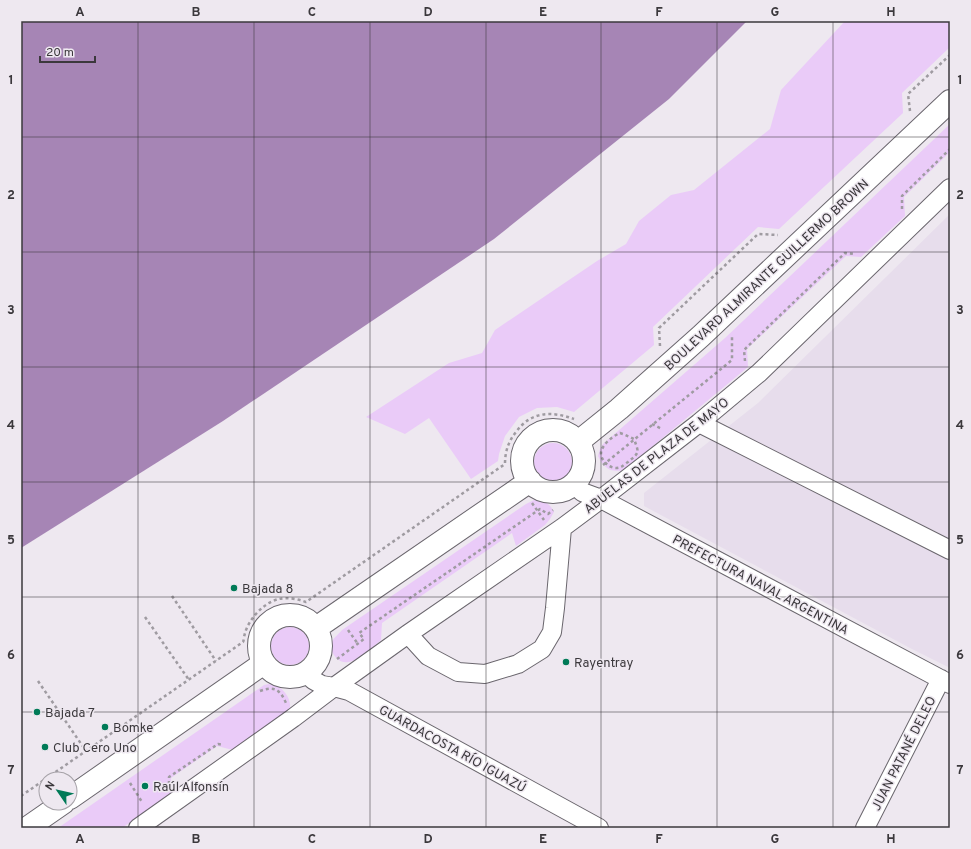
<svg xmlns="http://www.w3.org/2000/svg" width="971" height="849" font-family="Overpass,sans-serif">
  <rect width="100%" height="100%" fill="#eee8f0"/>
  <path fill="#e7ddec" d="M950,214v454l-40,-20 -266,-142v-13l114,-90z"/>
  <path fill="#eacbf8" d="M845,21h105v26l-48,46 1,20 -124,116 -21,-2 -105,100 1,18 -80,67 -17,-5 -20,1 -18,9 -14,19 -6,18 -1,7 -27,18 -42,-61 -24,16 -39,-17 83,-54 33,-10 13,-23 102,-69 29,-17 13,-23 32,-26 23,-5 76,-61 11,-39z
    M950,124v28l-46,45 1,19 -44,41 -15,-1 -99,93 1,18 -124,103c-14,3 -20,-2 -26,-14l2,-7 3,-5 122,-106z
    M534 462a19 19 0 1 1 38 0a19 19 0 1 1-38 0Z
    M534,500c10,1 16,3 20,12l-4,7 -5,6 -29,21 -4,-13 -130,90 -1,17c-8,7 -22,21 -33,22 -10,2 -20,-11 -16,-20 2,-5 7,-8 10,-12l184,-126z
    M271 646a19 19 0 1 1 38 0a19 19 0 1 1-38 0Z
    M269,684c2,1 5,1 7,2 7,2 15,12 14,21 -1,2 -4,6 -6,8l-51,35 -16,-4 -46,32v16l-49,34h-64l206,-143z"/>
  <path fill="#a685b5" d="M21,21h726l-78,78 -175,140 -271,182 -202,127z"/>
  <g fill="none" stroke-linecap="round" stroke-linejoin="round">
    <g stroke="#6a666d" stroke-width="20">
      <path id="minor" d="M699,423l251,127
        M574,484l8,8 19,7 349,185
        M408,634l20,22 30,16 27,2 33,-10 24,-15 10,-17 3,-24 7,-80
        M308,671l5,9 9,5 12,2 15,4 250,137
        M138,828l155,-110 41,-31 74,-53 154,-106 39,-29 98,-76 60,-50 191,-185
        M865,828l76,-149"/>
    </g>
    <g stroke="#6a666d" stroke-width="24">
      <path id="major" d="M522 461a31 31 0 1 1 62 0a31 31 0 1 1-62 0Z
        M578,442l41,-33 82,-73 249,-235
        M259 646a31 31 0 1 1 62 0a31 31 0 1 1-62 0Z
        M316,628l214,-147
        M70,798l194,-135
        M27,828l36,-25"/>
    </g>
    <path stroke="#9f9ba1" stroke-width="2.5" stroke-dasharray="3 3" stroke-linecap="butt" d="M910,111l-2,-17 42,-39
      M902,209v-13l48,-47
      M660,346l-1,-18 99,-94 20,1
      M745,361l-1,-11 101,-97 10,1
      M652,424l10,5
      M620,433l3,1 11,5c5,14 6,13 -6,23 -2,1 -5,4 -7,5 -9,4 -20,-5 -20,-14 1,-9 12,-17 19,-20z
      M603,465l129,-105v-23
      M532,503l12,17
      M172,596l44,65
      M145,617l44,63
      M348,630l10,14
      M337,659l27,-20 -5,-6 181,-124 8,5 5,-4
      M38,681l48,70
      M260,691c14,-5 20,-2 26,12
      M130,783l12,19
      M169,784v-7l49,-33 5,1
      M21,796l222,-154c1,-2 1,-6 2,-9 4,-14 19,-31 34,-34 8,-2 19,0 27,3l199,-138c0,-12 3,-22 11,-32 15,-21 36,-21 58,-13"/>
    <use href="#minor" stroke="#fff" stroke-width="18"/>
    <use href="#major" stroke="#fff" stroke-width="22"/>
  </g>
  <path fill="none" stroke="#3b383c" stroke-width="1" stroke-opacity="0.55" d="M138,21v807M254,21v807M370,21v807M486,21v807M601,21v807M717,21v807M833,21v807M21,137h929M21,252h929M21,367h929M21,482h929M21,597h929M21,712h929"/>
  <g fill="#007a57" stroke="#eee8f0" stroke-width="1.5">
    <circle cx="234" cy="588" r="4"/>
    <circle cx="566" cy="662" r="4"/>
    <circle cx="37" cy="712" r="4"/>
    <circle cx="105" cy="727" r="4"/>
    <circle cx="45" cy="747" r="4"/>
    <circle cx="145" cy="786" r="4"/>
  </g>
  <g text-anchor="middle" stroke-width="3" stroke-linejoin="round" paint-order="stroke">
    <g font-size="13" fill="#3b383c" stroke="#eee8f0">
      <text transform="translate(766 274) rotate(-43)" y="5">BOULEVARD ALMIRANTE GUILLERMO BROWN</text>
      <text transform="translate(656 455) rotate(-38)" y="5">ABUELAS DE PLAZA DE MAYO</text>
      <text transform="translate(761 584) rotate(28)" y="5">PREFECTURA NAVAL ARGENTINA</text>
      <text transform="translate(453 748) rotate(29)" y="5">GUARDACOSTA RÍO IGUAZÚ</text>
      <text transform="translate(903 753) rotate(-63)" y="5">JUAN PATANÉ DELEO</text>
    </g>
    <g font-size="13" fill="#3b383c" stroke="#eee8f0" text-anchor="start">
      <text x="242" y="593">Bajada 8</text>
      <text x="574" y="667">Rayentray</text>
      <text x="45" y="717">Bajada 7</text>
      <text x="113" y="732">Bomke</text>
      <text x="53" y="752">Club Cero Uno</text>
      <text x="153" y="791">Raúl Alfonsín</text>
    </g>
  </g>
  <rect width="971" height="849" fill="none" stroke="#eee8f0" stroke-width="44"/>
  <g transform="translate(58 791) rotate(304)"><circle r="19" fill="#eee8f0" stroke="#a6a2a8"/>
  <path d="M0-3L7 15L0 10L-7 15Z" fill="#007a57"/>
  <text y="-6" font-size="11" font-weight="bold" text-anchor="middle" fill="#3b383c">N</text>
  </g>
  <path d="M40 56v6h55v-6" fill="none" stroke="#3b383c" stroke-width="2"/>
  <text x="46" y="56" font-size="12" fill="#3b383c" stroke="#eee8f0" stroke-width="3" paint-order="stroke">20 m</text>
  <rect x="22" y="22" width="927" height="805" fill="none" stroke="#3b383c" stroke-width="1.5"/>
  <g font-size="13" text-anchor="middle" font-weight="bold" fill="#3b383c">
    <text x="80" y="16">A</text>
    <text x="196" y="16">B</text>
    <text x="312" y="16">C</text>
    <text x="428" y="16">D</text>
    <text x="543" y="16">E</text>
    <text x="659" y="16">F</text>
    <text x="775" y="16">G</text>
    <text x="891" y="16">H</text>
    <text x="11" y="84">1</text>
    <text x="960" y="84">1</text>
    <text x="11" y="199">2</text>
    <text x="960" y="199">2</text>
    <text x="11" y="314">3</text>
    <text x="960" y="314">3</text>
    <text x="11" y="429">4</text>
    <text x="960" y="429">4</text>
    <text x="11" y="544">5</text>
    <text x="960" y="544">5</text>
    <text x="11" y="659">6</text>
    <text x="960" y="659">6</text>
    <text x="11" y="774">7</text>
    <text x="960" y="774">7</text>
    <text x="80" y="843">A</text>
    <text x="196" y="843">B</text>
    <text x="312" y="843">C</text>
    <text x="428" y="843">D</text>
    <text x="543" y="843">E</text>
    <text x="659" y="843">F</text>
    <text x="775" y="843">G</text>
    <text x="891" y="843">H</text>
  </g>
</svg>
